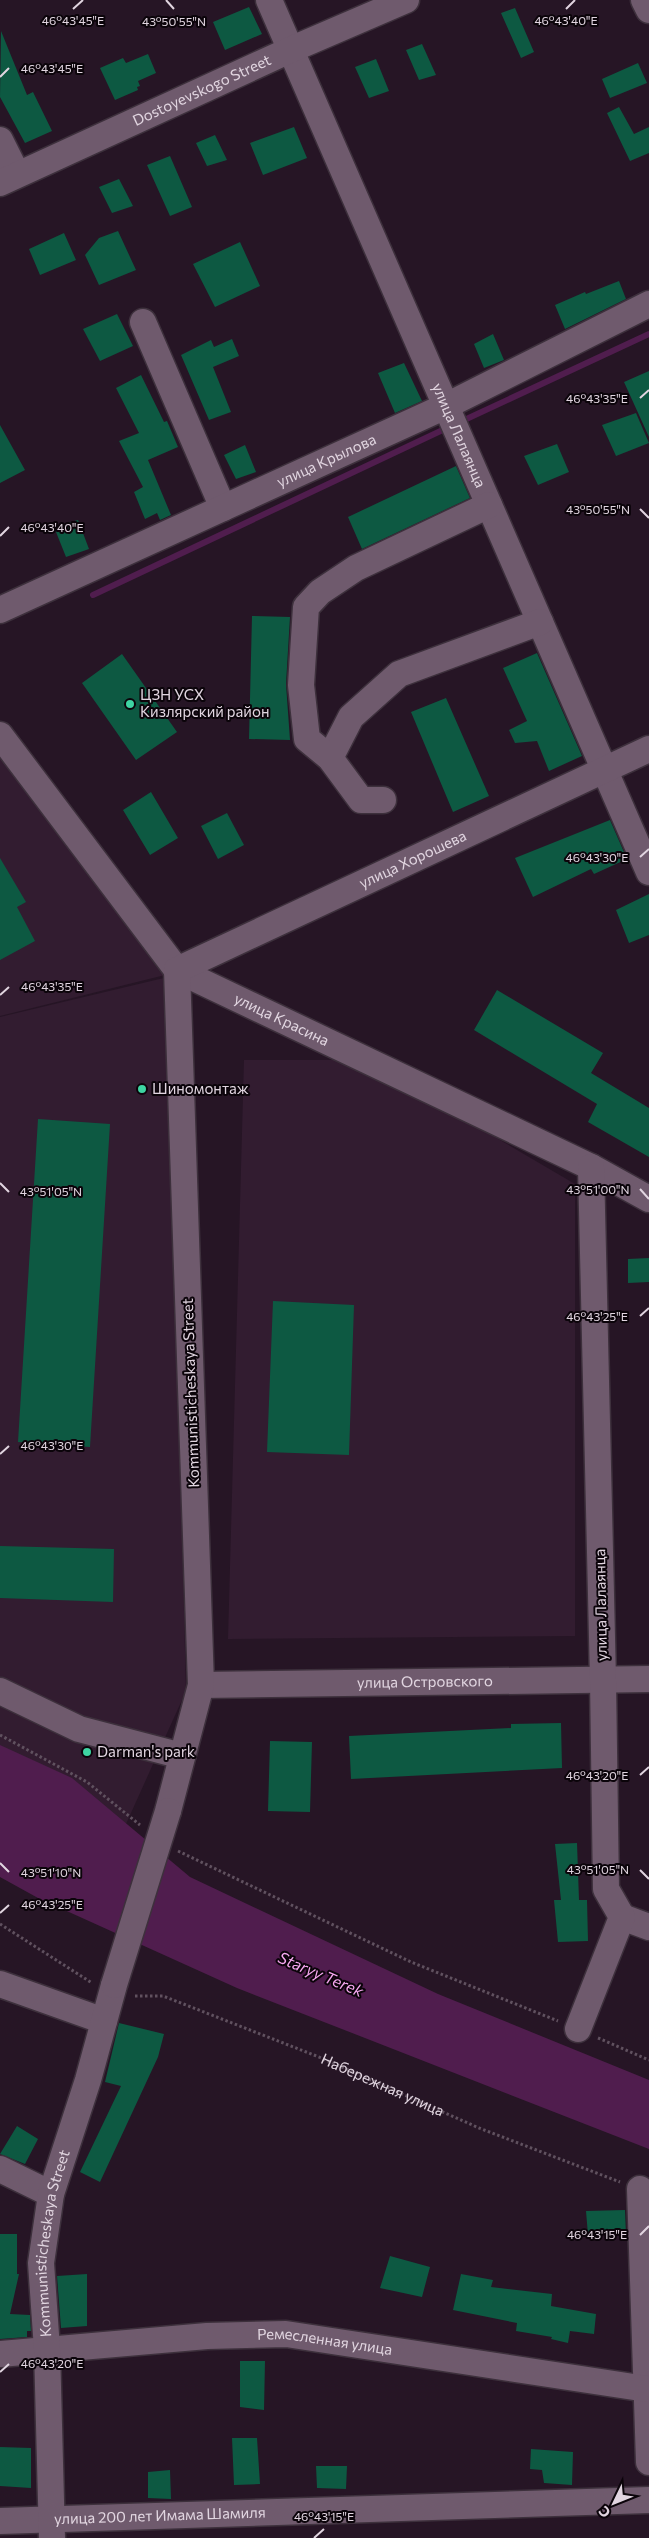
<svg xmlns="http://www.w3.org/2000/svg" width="649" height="2538" font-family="Commissioner,sans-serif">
  <rect width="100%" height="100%" fill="#261525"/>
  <path fill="#321c30" d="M0,736l165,239 -165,41z
    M168,977l18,714 -60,133 -126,-79v-728z
    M244,1060h120l211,124v452l-347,3z"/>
  <path fill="#501d4e" d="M0,1745l72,33 118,99 248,117 211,86v69l-412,-161 -199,-90 -38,-21z"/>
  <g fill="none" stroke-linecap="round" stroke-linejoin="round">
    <path stroke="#501d4e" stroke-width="6" d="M460,422l189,-88
      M93,595l356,-168"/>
  </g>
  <path fill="#0d5942" d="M249,7l13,27 -37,16 -12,-28z
    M515,8l19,44 -13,6 -20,-45z
    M1,31l26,64 6,-3 19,39 -27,12 -25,-46z
    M422,44l14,31 -17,5 -13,-30z
    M148,54l8,19 -18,8 2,5 -3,1 1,3 -23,10 -15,-32 23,-10 3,5z
    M376,59l13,32 -20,7 -14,-31z
    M638,63l9,20 -37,15 -8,-19z
    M619,107l15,27 15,-7v26l-19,8 -23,-48z
    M294,127l13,31 -44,17 -13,-32z
    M215,135l12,25 -20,6 -11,-23z
    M170,156l22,51 -22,9 -23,-51z
    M119,179l14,27 -21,7 -13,-26z
    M118,231l18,39 -37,15 -14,-30 14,-17z
    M64,233l12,27 -36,15 -11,-26z
    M240,242l20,44 -45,21 -22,-43z
    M619,281l7,18 -61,30 -10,-24 30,-13 1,2z
    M117,314l16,32 -33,15 -17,-32z
    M493,334l11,26 -20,8 -10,-24z
    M232,339l7,17 -26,11 18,45 -22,8 -28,-65 30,-15 3,7z
    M404,363l18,38 -27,12 -17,-40z
    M649,371v66l-25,-55z
    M141,375l23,47 3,-1 11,26 -30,13 23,55 -11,5 -3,-7 -12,6 -11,-27 9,-5 -24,-46 20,-8 -23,-45z
    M636,413l13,30 -33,13 -14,-31z
    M0,425l25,45 -25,13z
    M557,444l12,28 -31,13 -14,-29z
    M245,445l11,27 -20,7 -12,-24z
    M456,466l14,32 -108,51 -14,-32z
    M78,520l11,29 -23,8 -12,-30z
    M252,616l38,1 -4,67 4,56 -41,-1z
    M537,653l45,103 -33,15 -12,-30 -22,2 -6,-13 18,-9 -24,-53z
    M122,654l55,78 -41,28 -54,-77z
    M446,698l43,98 -36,16 -42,-100z
    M151,792l27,46 -28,17 -27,-45z
    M227,813l17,32 -26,14 -17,-33z
    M610,820l17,39 -33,15 -3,-5 -58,28 -18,-39z
    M0,858l26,44 -9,5 18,34 -35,19z
    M649,894v41l-20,8 -13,-33z
    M497,990l106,63 -12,20 58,35v49l-61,-35 9,-18 -123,-74z
    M38,1119l72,5 -20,323 -72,-5z
    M649,1258v24l-21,1v-24z
    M273,1301l81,4 -5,150 -82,-3z
    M0,1546l114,3 -1,53 -113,-4z
    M561,1723l1,45 -211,11 -2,-43 162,-8v-4z
    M270,1741l42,1 -2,70 -42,-1z
    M577,1843l2,57h8l1,41 -30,1 -4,-42h7l-6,-56z
    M119,2023l45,11 -6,23 -58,125 -20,-10 41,-86 -16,-4z
    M17,2126l21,13 -13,25 -25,-10z
    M625,2210l1,24 -38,1 -2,-24z
    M0,2234h17v40h2l-9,40 20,1 1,16h-4v6l-27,2z
    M390,2256l40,11 -8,30 -42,-9z
    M87,2274v52l-26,2 -4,-52z
    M461,2274l32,6 -2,7 61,7 -1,12 45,8 -2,20 -24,-3 -2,12 -17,-4 1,-2 -36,-6 1,-8 -64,-13z
    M240,2361h25l-1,49 -24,-3z
    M232,2438h25l3,46 -26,1z
    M0,2447l31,1v40l-31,-2z
    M531,2449l42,3 -1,33 -28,-2 -2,-13 -12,-1z
    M316,2466h31l-1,23 -29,-1z
    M170,2470l1,29 -23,-1v-26z"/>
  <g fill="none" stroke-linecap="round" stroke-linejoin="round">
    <g stroke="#3d303c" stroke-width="29">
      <g id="minor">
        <path id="s2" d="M269,0l380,872"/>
        <path d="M644,0l5,10"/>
        <path d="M0,140l17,34"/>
        <path id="s3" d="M0,183l290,-133 116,-50"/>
        <path d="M143,322l80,186"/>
        <path id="s4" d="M0,610l446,-204 203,-102"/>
        <path id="s5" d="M0,735l177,235 414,197 58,32"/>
        <path d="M330,758l21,-41 48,-43 141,-52"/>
        <path d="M383,800h-22l-31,-42 -23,-19 -6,-54 5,-78 14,-15 36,-24 133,-63"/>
        <path id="s6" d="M201,1685l448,-6"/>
        <path d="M0,1691l79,38 103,27"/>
        <path id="s7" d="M168,1811l33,-126 -24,-715 472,-221"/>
        <path d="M622,1917l27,10"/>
        <path d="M0,1984l104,37"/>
        <path d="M578,2029l44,-112 -16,-28 -3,-209 -12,-513"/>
        <path d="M0,2169l51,25"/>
        <path d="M640,2189l9,273"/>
        <path id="s8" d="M0,2354l207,-18 79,-2 361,55"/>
        <path id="s9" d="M0,2521l649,-21"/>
        <path id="s10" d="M52,2538l-5,-189 -6,-86 10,-69 37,-114 26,-95"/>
      </g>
    </g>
    <g stroke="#60515f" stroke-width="3" stroke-dasharray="2.5 2.5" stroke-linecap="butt">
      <path d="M0,1735l87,47 53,43"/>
      <path d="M178,1851l233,111 147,59"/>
      <path d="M0,1924l92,59"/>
      <path id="s1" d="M135,1996h28l156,61 160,71 141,54"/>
      <path d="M598,2038l51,22"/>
    </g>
    <use href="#minor" stroke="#6f5a6d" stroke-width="26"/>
    <g stroke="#3d303c" stroke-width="29" stroke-linecap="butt">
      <path id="minor-bridge" d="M114,1985l54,-174"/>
    </g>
    <use href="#minor-bridge" stroke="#6f5a6d" stroke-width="26"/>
  </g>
  <path fill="none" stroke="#e1d5e0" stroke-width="2" d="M166,0l8,9M73,9l10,-9M566,9l9,-9M0,77l9,-9M640,398l9,-8M640,509l9,9M0,536l9,-9M640,857l9,-8M0,995l9,-8M0,1183l9,9M640,1189l9,10M640,1316l9,-8M0,1454l9,-8M640,1775l9,-8M0,1863l9,9M640,1870l9,9M0,1913l9,-8M640,2235l9,-9M0,2372l9,-8M314,2538l10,-9"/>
  <g fill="#3ed4a2" stroke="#0b040a" stroke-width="2">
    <circle cx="130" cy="704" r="5"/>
    <circle cx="142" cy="1089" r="5"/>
    <circle cx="87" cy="1752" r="5"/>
  </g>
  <g text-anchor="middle" stroke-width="4" stroke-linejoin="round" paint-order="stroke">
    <g font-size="15" fill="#e1d5e0" stroke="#0b040a">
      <text dy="5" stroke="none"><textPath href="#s3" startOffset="222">Dostoyevskogo Street</textPath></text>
      <text dy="5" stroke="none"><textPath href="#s2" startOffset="475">улица Лалаянца</textPath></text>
      <text dy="5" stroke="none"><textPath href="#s4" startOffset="359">улица Крылова</textPath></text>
      <text dy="5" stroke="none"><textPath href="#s7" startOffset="1106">улица Хорошева</textPath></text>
      <text dy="5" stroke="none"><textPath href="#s5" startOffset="410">улица Красина</textPath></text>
      <text transform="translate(191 1393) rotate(-92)" y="5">Kommunisticheskaya Street</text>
      <text transform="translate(601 1605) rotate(-91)" y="5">улица Лалаянца</text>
      <text dy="5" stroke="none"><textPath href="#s6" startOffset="224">улица Островского</textPath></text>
      <text dy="5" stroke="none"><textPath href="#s1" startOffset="265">Набережная улица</textPath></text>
      <text dy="5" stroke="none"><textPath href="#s10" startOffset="296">Kommunisticheskaya Street</textPath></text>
      <text dy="5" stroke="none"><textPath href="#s8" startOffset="326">Ремесленная улица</textPath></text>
      <text dy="5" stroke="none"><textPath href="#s9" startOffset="160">улица 200 лет Имама Шамиля</textPath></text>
    </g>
    <g font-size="15" fill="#e1d5e0" stroke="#0b040a" text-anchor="start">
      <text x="140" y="700">ЦЗН УСХ<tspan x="140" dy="17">Кизлярский район</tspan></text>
      <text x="152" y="1094">Шиномонтаж</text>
      <text x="97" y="1757">Darman's park</text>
    </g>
    <g font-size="16" font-style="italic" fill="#f7a8f1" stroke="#0b040a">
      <text transform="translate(321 1974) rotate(23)" y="6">Staryy Terek</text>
    </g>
  </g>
  <g font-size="12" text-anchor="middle" fill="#e1d5e0" stroke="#0b040a" stroke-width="4" stroke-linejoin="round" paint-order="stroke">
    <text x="73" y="25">46°43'45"E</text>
    <text x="566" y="25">46°43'40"E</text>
    <text x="174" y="26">43°50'55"N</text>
    <text x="52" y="73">46°43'45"E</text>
    <text x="597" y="403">46°43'35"E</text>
    <text x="598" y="514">43°50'55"N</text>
    <text x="52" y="532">46°43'40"E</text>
    <text x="597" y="862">46°43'30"E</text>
    <text x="52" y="991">46°43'35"E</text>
    <text x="598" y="1194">43°51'00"N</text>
    <text x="51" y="1196">43°51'05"N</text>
    <text x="597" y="1321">46°43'25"E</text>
    <text x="52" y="1450">46°43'30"E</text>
    <text x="597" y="1780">46°43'20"E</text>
    <text x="598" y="1874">43°51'05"N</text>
    <text x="51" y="1877">43°51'10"N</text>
    <text x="52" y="1909">46°43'25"E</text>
    <text x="597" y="2239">46°43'15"E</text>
    <text x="52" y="2368">46°43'20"E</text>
    <text x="324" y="2521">46°43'15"E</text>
  </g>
  <g transform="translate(614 2503) rotate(227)" stroke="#0b040a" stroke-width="4" paint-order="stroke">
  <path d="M0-4L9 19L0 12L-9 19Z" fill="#e1d5e0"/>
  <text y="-8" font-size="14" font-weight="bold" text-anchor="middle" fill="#e1d5e0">С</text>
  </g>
</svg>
